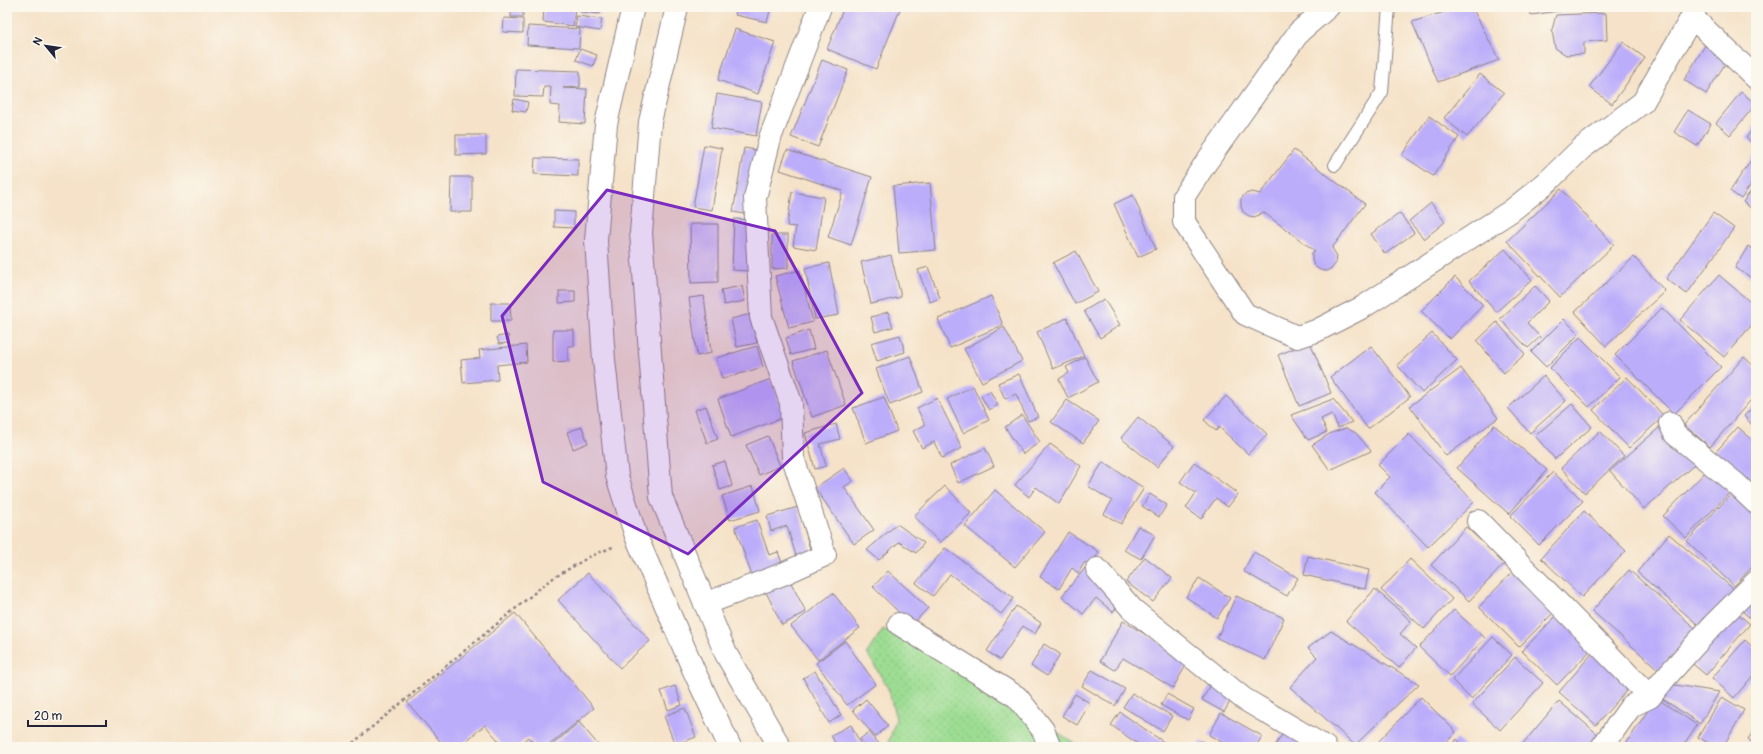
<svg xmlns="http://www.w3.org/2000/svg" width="1763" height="754" font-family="Pangolin,sans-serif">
  <defs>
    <pattern id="park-dots" width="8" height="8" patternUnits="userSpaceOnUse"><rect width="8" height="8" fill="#9ddd93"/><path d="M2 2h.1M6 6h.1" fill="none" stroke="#87bd80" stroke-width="1.8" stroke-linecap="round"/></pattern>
  </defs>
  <rect width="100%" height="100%" fill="#fbf7ec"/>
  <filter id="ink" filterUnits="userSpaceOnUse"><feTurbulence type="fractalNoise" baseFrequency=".025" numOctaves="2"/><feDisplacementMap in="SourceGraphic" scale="8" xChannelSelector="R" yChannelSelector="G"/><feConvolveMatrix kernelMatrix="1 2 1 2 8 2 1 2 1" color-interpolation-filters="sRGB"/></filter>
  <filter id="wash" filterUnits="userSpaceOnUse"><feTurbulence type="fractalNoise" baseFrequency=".012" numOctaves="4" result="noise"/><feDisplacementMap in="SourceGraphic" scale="16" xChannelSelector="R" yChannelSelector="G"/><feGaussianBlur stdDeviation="0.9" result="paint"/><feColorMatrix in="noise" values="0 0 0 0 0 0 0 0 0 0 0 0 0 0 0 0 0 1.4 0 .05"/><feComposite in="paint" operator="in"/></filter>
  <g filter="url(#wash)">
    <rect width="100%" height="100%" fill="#f5e2c8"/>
    <path fill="url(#park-dots)" stroke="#608067" d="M883,629l30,14 168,104h-194l9,-28 -8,-31 -21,-35z"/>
    <g id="blocks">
      <path fill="#bcadfa" d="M511,7h12v10h-12z
        M544,7l31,3 -2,16 -30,-4z
        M580,7h21l-1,7 -20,-2z
        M737,7h34l-4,15 -32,-7z
        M844,7h57l-25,62 -49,-20z
        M1460,7h12l27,53 -61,22 -26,-60z
        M1530,7h42l1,2 -42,6z
        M1606,13l1,27 -23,2v12l-18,1 -11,-7 -3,-18 4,-15z
        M577,16l25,3 -2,12 -25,-4z
        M504,18l19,1v14l-20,-1z
        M528,26l52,3 -1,19 -52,-3z
        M735,29l40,13 -17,52 -40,-14z
        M1623,42l22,16 -33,46 -23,-17z
        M1707,42l23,14 -24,38 -22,-14z
        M580,49l17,6 -4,11 -17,-6z
        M822,60l26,10 -30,77 -27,-10z
        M516,69l64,2v16l-17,1 24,1 -2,35 -26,-2 1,-16 -10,-1 1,-18h-7l-1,10 -28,-1z
        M1480,74l24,19 -37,44 -23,-19z
        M1741,92l15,12 -26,31 -14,-12z
        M717,94l45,8 -6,34 -45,-8z
        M514,99l14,3 -2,10 -14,-2z
        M1688,110l23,14 -14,22 -23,-14z
        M1429,116l30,21 -26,39 -31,-21z
        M1756,124v22l-10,-8z
        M456,135h30v19l-30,1z
        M704,145l18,3 -10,62 -19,-3z
        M744,148l18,3 -11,64 -18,-3z
        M787,150l85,27 -21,68 -23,-8 15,-46 -63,-21z
        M1294,150l71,54 -33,44 5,8 -1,7 -4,5 -6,3 -6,-1 -6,-4 -2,-6v-7l3,-2 -52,-39 -8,5 -6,-1 -6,-4 -2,-6v-7l4,-5 7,-2 8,2z
        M1756,153v24l-15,22 -11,-8z
        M535,158l43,1v17l-44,-2z
        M451,177h21v35h-22z
        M930,183l6,67 -37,3 -6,-67z
        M1756,184v28l-13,-10z
        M1561,189l53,56 -54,52 -53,-56z
        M792,192l32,5 -8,53 -23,-4 3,-19 -9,-1z
        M1133,195l23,54 -18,8 -24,-53z
        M1431,203l14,19 -21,17 -15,-18z
        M554,211l20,1v16l-20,-1z
        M1400,213l14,20 -29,21 -14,-20z
        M1713,213l21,15 -47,66 -21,-15z
        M734,219l17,1 -2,51 -17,-1z
        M690,224h28v58l-27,1z
        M772,235h16v33l-16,1z
        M1748,246l8,5v29l-21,-12z
        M1505,249l27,31 -36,32 -27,-31z
        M1076,251l22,41 -23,12 -22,-41z
        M891,255l10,42 -30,7 -10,-42z
        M1634,257l31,34 -59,55 -31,-34z
        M829,263l10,52 -24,4 -10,-51z
        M928,267l12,31 -10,4 -12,-32z
        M800,270l13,52 -24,6 -14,-52z
        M1719,275l37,32v13l-32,37 -44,-37z
        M1455,277l28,28 -33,34 -29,-28z
        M742,286l3,15 -21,4 -3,-15z
        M1535,286l14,15 -22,22 13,14 -12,11 -28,-29z
        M559,291h16v11l-16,1z
        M704,296l7,57 -14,3 -8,-58z
        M991,296l12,29 -53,23 -12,-29z
        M1104,299l16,26 -20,13 -16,-27z
        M491,303h19l1,18h-20z
        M1662,308l59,59 -47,47 -59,-59z
        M888,312l5,15 -18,5 -4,-15z
        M751,314l6,29 -20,4 -6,-28z
        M1067,318l17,38 -31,13 -16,-37z
        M1564,319l15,15 -33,33 -15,-15z
        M1497,322l28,32 -21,19 -27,-32z
        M1004,327l18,34 -40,21 -18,-33z
        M553,330h21v16h-6v15l-15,1z
        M809,330l5,19 -23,6 -5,-17z
        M1432,333l25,27 -35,33 -25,-28z
        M508,335l1,8 -10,1 -2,-7z
        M900,335l5,17 -28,9 -6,-18z
        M1580,337l40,40 -31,30 -39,-39z
        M1310,342l21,51 -32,13 -21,-51z
        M526,345l1,17 -30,3 1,15 -35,3 -2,-23 19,-2 -1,-8z
        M757,346l6,21 -41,12 -6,-21z
        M1371,346l39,51 -42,32 -38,-52z
        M827,350l19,55 -34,12 -19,-56z
        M910,356l13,36 -33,13 -14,-36z
        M1085,357l13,25 -30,16 -9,-19 10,-6 -3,-6z
        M1744,357l12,11v26l-46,53 -26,-22z
        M1461,368l37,50 -52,38 -36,-50z
        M1019,374l19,43 -10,4 -12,-27 -11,5 -7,-16z
        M1544,376l22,25 -36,32 -22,-25z
        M1627,377l37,39 -35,32 -36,-38z
        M771,379l14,38 -54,20 -13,-38z
        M973,386l16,34 -26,13 -16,-34z
        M990,391l8,14 -9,5 -8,-14z
        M1226,396l41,38 -19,20 -29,-27 -3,4 -12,-11z
        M884,397l13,34 -31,12 -13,-35z
        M937,398l25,50 -20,10 -8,-16 -12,6 -9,-17 12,-6 -8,-17z
        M1333,399l19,23 -14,6 -6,-14 -11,5 6,13 -19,8 -17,-25z
        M1067,400l32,21 -16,22 -32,-21z
        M1572,404l20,23 -37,32 -20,-23z
        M1756,404v25l-12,-13z
        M706,406l12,33 -11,4 -12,-33z
        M1022,415l18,27 -17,12 -18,-27z
        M1138,417l36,29 -17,21 -36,-29z
        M836,424l4,15 -20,5 6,22 -11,3 -10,-36z
        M1494,425l53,45 -38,44 -52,-46z
        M1661,426l34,38 -51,45 -34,-38z
        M582,427l6,16 -15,6 -6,-17z
        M1738,427l18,16v52l-44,-39z
        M1346,428l10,5 15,18 -41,19 -18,-25 19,-12z
        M1600,431l24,25 -39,37 -24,-25z
        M1409,434l65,68 -46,45 -53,-55 15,-15 -12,-12z
        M768,436l12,30 -21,9 -13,-30z
        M1050,444l31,22 -22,38 -23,-17 -7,10 -14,-12z
        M985,448l9,18 -36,17 -8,-18z
        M725,461l7,25 -12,4 -8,-25z
        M1103,462l41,26 -23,36 -17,-10 8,-13 -24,-15z
        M1194,462l44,32 -10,13 -12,-9 -15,21 -15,-11 10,-15 -16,-11z
        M1710,467l23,22 -47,49 -23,-22z
        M844,468l9,13 -9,6 30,43 -20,14 -39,-56z
        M1553,472l30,29 -44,44 -29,-29z
        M753,486l7,25 -30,9 -8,-24z
        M945,486l26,27 -31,30 -26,-27z
        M995,490l50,42 -30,35 -50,-41z
        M1733,492l23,21v50l-22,23 -47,-45z
        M1150,494l17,11 -8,12 -17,-11z
        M798,507l13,45 -15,4 -9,-30 -16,5 -4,-15z
        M1584,511l42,40 -44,46 -41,-39z
        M757,520l12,35 9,-3 6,16 -31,11 -18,-52z
        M897,524l27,19 -8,10 -17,-11 -20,18 -12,-10z
        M1138,526l17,9 -14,24 -17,-9z
        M1466,527l39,36 -36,38 -38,-36z
        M1068,532l31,20 -8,13 -6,-3 -7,11 -6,-5 -13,21 -19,-12z
        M1669,534l68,58 -33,38 -67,-58z
        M945,548l69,50 -13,16 -51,-40 -17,22 -17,-13z
        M1254,552l44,26 -11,18 -44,-25z
        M1308,556l61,14 -4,19 -61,-14z
        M1145,557l27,21 -19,24 -27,-20z
        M1410,559l42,40 -28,30 -43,-39z
        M1085,568l36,34 -8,10 -17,-14 -13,16 -21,-18z
        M1514,570l41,41 -36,36 -40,-40z
        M1629,570l67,59 -37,41 -67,-59z
        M888,571l40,37 -16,17 -39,-38z
        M588,573l62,68 -30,27 -62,-68z
        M787,575l19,37 -24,13 -18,-37z
        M1199,578l31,20 -13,20 -31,-21z
        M1375,589l36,32 -11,13 16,14 -17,20 -53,-47z
        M1756,592v31l-19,-16z
        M833,593l27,35 -42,32 -27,-34z
        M1236,596l48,22 -19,42 -48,-22z
        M1016,606l25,17 -6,11 -12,-8 -23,34 -13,-9z
        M1732,609l18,15 -44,51 -18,-15z
        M1454,610l31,28 -35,38 -31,-29z
        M515,613l79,95 -47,39h-10l-9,-10 -12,10h-12l-19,-22 -26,22h-14l-38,-45z
        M1558,614l35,34 -36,37 -35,-34z
        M1123,621l66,39 -16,28 -50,-30 -8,12 -15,-9z
        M1331,631l88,53 -64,61 -65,-58 27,-30 -9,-9z
        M1493,637l19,18 -41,44 -19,-19z
        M1745,640l11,10v22l-22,26 -22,-20z
        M845,641l31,43 -29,21 -31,-42z
        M1044,644l16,10 -13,22 -16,-10z
        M1595,650l38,33 -37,42 -37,-33z
        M1515,657l28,26 -43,47 -28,-26z
        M1092,670l33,19 -10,17 -33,-20z
        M815,671l26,44 -12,8 -26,-45z
        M1212,683l22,12 -10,17 -22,-12z
        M1669,684l50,8 -19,32 -42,-28z
        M675,686l7,19 -14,5 -7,-19z
        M1132,693l40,23 -9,15 -40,-24z
        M1075,694l15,9 -13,22 -15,-9z
        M1167,694l27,15 -6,11 -27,-15z
        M1421,697l35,35 -14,15h-59l-5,-5z
        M1722,697l22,13 -21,37h-8l-17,-10z
        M1656,698l41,27 -15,22h-52l-4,-3z
        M866,699l22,27 -13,11 -22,-27z
        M1559,701l42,36 -8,10h-73z
        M685,708l11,29 -21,8 -11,-29z
        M1120,712l48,33 -1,2h-25l-31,-22z
        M1221,713l41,23 -6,11h-26l-21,-12z
        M579,722l21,25h-50z
        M851,725l11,22h-25l-6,-12z
        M1756,728v18l-8,-7z
        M869,732l13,15h-15l-7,-8z
        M1283,733l25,14 -33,-1z
        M1457,739l8,8h-16z
        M530,741l5,6h-12z
        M1201,741l10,6h-14z"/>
    </g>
  </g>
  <g filter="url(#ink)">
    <use href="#blocks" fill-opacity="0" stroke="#8c8282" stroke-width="1"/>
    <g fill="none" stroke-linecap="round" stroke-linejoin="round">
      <g stroke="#8c8282" stroke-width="14">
        <path id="service" d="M1335,165l47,-73 7,-85"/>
      </g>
      <g stroke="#8c8282" stroke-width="24">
        <path id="minor" d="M1328,7l-29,25 -94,132 -21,32v26l61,92 52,23 19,-6 47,-24 148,-96 36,-29 34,-33 62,-47 49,-85 4,-10
          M1692,17l64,61
          M1670,423l5,11 60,49 21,20
          M1478,521l172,176
          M1097,569l35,40 112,90 81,48
          M705,604l78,-30 42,-19 -32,-97 -2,-55 -30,-86 -6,-119 15,-60 50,-131
          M899,624l118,73 26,33 7,17
          M1602,747l29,-41 19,-9 16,-20 46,-51 44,-44"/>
      </g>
      <g stroke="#8c8282" stroke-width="24">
        <path id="secondary" d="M633,7l-27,117 -10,116 8,120 13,116 19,60 58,135 36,76
          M677,7l-27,115 -9,111 20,264 65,157 54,93"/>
      </g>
      <path stroke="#8c8282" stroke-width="2.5" stroke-dasharray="3 3" stroke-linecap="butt" d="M348,747l202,-167 39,-23 26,-11"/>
      <use href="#service" stroke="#fff" stroke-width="12"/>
      <use href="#minor" stroke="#fff" stroke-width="22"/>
      <use href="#secondary" stroke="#fff" stroke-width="22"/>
    </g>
  </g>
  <path fill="#7b2cbf" fill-opacity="0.2" stroke="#7b2cbf" stroke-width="3" stroke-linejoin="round" d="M607,190l168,41 87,162 -174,161 -145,-72 -41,-166z"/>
  <rect width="1763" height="754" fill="none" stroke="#fbf7ec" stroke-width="24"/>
  <g transform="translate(46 46) rotate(299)" stroke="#fbf7ec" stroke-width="3" paint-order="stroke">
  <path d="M0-3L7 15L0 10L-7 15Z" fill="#22223b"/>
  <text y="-6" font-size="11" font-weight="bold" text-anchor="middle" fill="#22223b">N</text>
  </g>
  <path d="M28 720v6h78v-6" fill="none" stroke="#22223b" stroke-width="2"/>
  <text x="34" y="720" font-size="12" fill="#22223b" stroke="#fbf7ec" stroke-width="3" paint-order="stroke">20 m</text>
</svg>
